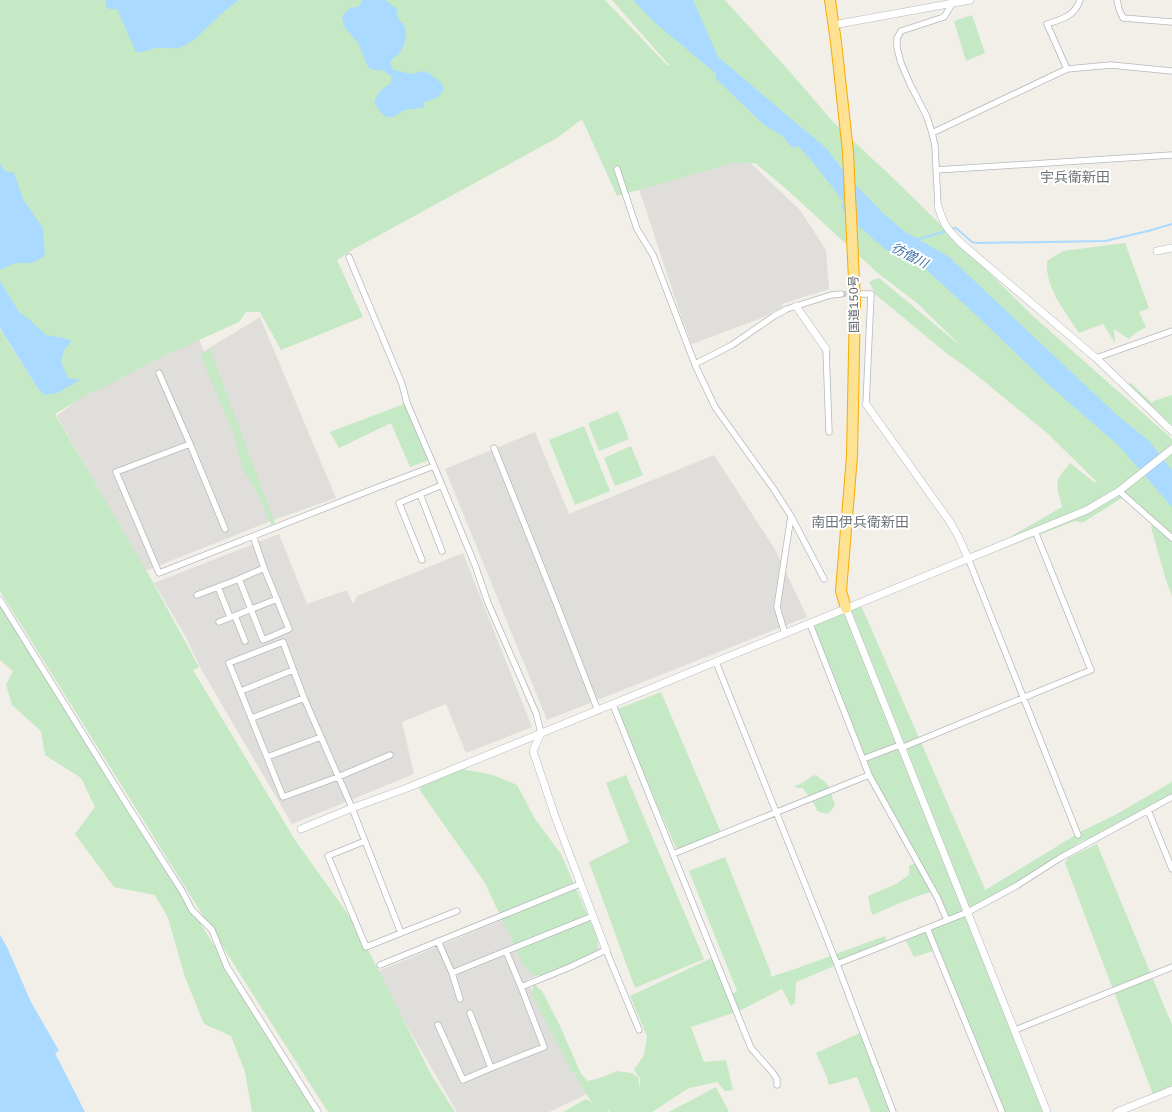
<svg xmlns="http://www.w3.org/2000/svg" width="1172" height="1112" font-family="'IBM Plex Sans','Noto Sans JP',sans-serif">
  <rect width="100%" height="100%" fill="#f1efe8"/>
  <path fill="#e0deda" d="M743,156l57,54 26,40 3,39 -47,15 1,3 -24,12 -67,25 -10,-25 -43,-130z
    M260,317l76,181 -65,23 -126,50 -88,-155 38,-30 103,-49 6,14z
    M535,432l34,82 145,-59 62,96 31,66 -260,103 -102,-251z
    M279,534l28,70 40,-14 6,14 4,-8 106,-43 69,174 -66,26 -20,-49 -44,18 12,52 -122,50 -91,-155 -15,-32 -32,-54z
    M575,890l25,60 -74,30 61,114 -38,18h-92l-81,-140z"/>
  <path fill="#c5e8c5" d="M0,0h605l62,65h2l-57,-65h113l66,73 43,50 58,54 142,140 136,120 2,3v156l-6,-16 -15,-53 5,-3 -31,-28 -43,27 -7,-2 -101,39 -3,-7 37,-15 54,-31c-6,-25 -9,-24 8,-44l25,20 1,-2 -49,-48 -73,-60 -29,-21 -69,-57 -7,-13 10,-4 84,70 -46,-45 -38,-29 -95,-87 -29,-24h-22l-116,33 -35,-77 -25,19 -205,112 -15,10 26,57 -82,33 -21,-38h-14l-7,10 -73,33 -68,35 -5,1 -38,23 95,163 49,90 -6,3 102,170 60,84 77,152 23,36h-127l-116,-182 -212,-339v-262l38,60 7,6 6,-1 -51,-86z
    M972,15l13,38 -19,8 -12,-40z
    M1125,243l24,65 -10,4 7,15 -12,7 -5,5 -15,-10 1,14 -12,-19 -24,9c-14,-22 -34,-45 -32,-72l16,-10z
    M210,349l65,174 -4,1 -13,-29 -16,-28 -9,-35 -33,-77z
    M1131,383l21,20 2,-2 18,-6v30l-44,-40z
    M407,403l24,56 -21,8 -19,-44 -52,25 -9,-16z
    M618,411l11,28 -30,12 -11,-28z
    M584,426l26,65 -35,14 -26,-65z
    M631,446l12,29 -28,11 -11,-28z
    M0,599l317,513h-65l-7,-40 -14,-36 -27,-12 -19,-47 -17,-59 -13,-23 -41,-8 -39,-53 20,-27 -14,-29 -36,-23 -4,-24 -29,-26 -6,-20 7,-14 -13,-11z
    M860,603l125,286 -3,3 100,-61 33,-16 57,-33v14l-71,39 -19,6 -74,49 -40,22 75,200h-40l-67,-162 -22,7 -10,-20 43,-17 -15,-28c-21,5 -40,15 -60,23l-4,-19 28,-12 13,-9v-9l8,-4 -45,-88 -62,-150z
    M661,692l61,143 -44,17 -63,-142z
    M456,768l37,7 24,10 18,34 26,35 38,87 -5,11 -24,15 -9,4 -26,5 -11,-10 -39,-83 -66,-94 12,-11z
    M626,775l78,184 -69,29 -46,-126 40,-20 -23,-59z
    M815,775c4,2 8,5 11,8 5,4 6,16 9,22l-4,6 -4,3 -10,-3c-1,-7 -10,-15 -14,-23h-6l-2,-2c8,-2 13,-8 20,-11z
    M1097,844l75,181v65l-18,7 -89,-234 3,-5z
    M725,857l46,116 -1,4 25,-8 90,-33 2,8 -91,38 -1,21 -4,3 -9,-17 -43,22 -48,16 13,35 22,-2 7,30 -8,1 -8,-9 -28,6 -37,24h-43l1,-3 -3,3h-44l23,-13 7,4 -3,-3 -16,-27 -4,-2 -2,-7 -37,-71 3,-9 8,7 18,35 21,48 7,7 12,-3 17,-7 14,2 7,4 2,12v-11l-6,-8 10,-15 3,-19 -17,-40 84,-39 16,38 7,-4 -48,-120z
    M862,1032l31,80h-22l-14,-35 -28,8 -2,-8 -11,-24z
    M716,1087l13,25h-60z"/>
  <path fill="#aadaff" d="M106,0h133c-9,6 -17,13 -24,20 -10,9 -21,22 -34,27 -7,3 -16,0 -24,1 -8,1 -12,5 -21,4l-19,-43h-8l-4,-4z
    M362,0h23l12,9c0,4 0,9 3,12 2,2 3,2 4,4 4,8 1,21 -4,27 -4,6 -7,4 -10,12l4,6 17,4 12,-3 7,3 10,8 4,6c-4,10 -10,11 -20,14v5c-6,2 -13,1 -19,3 -3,1 -6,3 -8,5 -12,7 -19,-4 -23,-14l6,-10 11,-8v-7l-9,-6h-8l-6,-3 -10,-24 -14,-16 -2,-11 8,-8 8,-1 4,-5z
    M633,0h60l25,57 109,92 21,28 35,36 21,18 45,26 169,159 31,25 23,29v37l-53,-61 -70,-61 -74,-71 -65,-59 -58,-42 -36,-47 -31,-35 -131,-109z
    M0,164l5,7 9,2 9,26 20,29 2,28 -13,7h-17l-15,7z
    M0,281l19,31 12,9 15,14 18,3 8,3 -8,9 -3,12 7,16 12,2 -23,13 -12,2 -7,-6 -38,-61z
    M0,935l7,12 24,55 28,49 -4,2 30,59h-85z"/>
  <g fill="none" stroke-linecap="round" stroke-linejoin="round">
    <path stroke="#aadaff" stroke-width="2" d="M951,229l5,-1 16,14 5,1 128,-2 43,-10 24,-7
      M916,240l30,-9"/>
    <path stroke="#aadaff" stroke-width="11" d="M721,76l46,44 18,11 10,11
      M847,206l5,7 37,32 34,16"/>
    <path stroke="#ccccc8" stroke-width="5.5" stroke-dasharray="5.5 3" stroke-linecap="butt" d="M841,294h16"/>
    <g stroke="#b5b8bc" stroke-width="7">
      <path id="street" d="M1117,0l2,9 4,9 49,4
        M1067,69l-20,-45c15,-5 27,-7 33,-24
        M932,133l135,-64 44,-4 61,6
        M617,169l20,60 16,26 43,112 19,40 58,81 18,28 33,63
        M936,170l236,-15
        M938,206l-3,-60 -3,-13 -5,-16 -17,-33 -9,-21 -4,-15v-10l4,-7 43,-14 8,-13 -1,-4
        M349,257l53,127 5,19 27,63 41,99 13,38 48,110 5,20
        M862,294h9l-5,110
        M826,349l3,83
        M1096,358l76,-27
        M695,364l37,-19 42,-29 13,-7 44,-14 10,-1
        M159,373l31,71 -74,28 43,101 217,-85 58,-22
        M190,444l35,85
        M494,448l64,160 40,103
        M1119,491l53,47
        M420,494l22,57
        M253,536l11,32 25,61 -26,11 -24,-61 25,-11
        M968,558l110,277
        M422,560l-23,-57 43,-18
        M218,587l12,30
        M197,595l42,-16
        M0,600l131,211 51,80 10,19 20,20 15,37 91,145
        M235,616l10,25
        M219,622l58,-23
        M810,624l59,151 68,122 10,23
        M785,634l-8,-27 14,-91
        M716,662l121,302 56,148
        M241,691l52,-21
        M613,705l138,343 22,25 4,6v6
        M252,718l52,-20
        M901,748l190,-78 -56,-139
        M390,755l-52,22 -55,20 -54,-134 54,-21 21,56 48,110 49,125 56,-22
        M267,757l54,-20
        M863,759l37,-14
        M1148,810l24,59
        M365,841l-37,15 38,91 35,-14
        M673,854l196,-79
        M927,928l75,184
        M438,941l14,32 8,26
        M506,951l87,-35
        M837,964l131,-52 48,-26 44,-28 112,-61
        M380,965l200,-81
        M452,973l54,-22 15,36 49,-20 36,-17 33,80
        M438,1025l25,55 28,-12 -21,-55
        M1015,1030l157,-63
        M491,1068l53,-21 -23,-60"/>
    </g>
    <g stroke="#b6babf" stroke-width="8">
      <path id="secondary" d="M833,25l137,-25
        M938,206c6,20 9,23 24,38l134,114 76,73
        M1157,251l15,-3
        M796,306l30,43
        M866,404l84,118 8,14 10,22
        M846,608c66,169 135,336 201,504
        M541,733l-8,18 23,68 50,131
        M301,829l51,-21 55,-20 680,-278 32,-19 53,-42
        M1117,1112l55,-22"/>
    </g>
    <g stroke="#f9ab00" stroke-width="12">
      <path id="highway" d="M830,0l6,42 12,110 7,149 -3,155 -11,135 5,17"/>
    </g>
    <use href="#street" stroke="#fff" stroke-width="5.5"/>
    <use href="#secondary" stroke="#fff" stroke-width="7"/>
    <use href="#highway" stroke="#fde293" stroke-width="10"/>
  </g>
  <g text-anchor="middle" stroke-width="4" stroke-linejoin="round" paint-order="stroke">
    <g font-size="12" fill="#5f6368" stroke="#fff">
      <text transform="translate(854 304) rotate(-91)" y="4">国道150号</text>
    </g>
    <g font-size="13" font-style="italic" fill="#4174aa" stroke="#fff">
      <text transform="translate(910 255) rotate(27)" y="5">彷僧川</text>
    </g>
    <g font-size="14" fill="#70757a" stroke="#fff">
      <text x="1075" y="182">宇兵衛新田</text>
      <text x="860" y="527">南田伊兵衛新田</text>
    </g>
  </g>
</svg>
